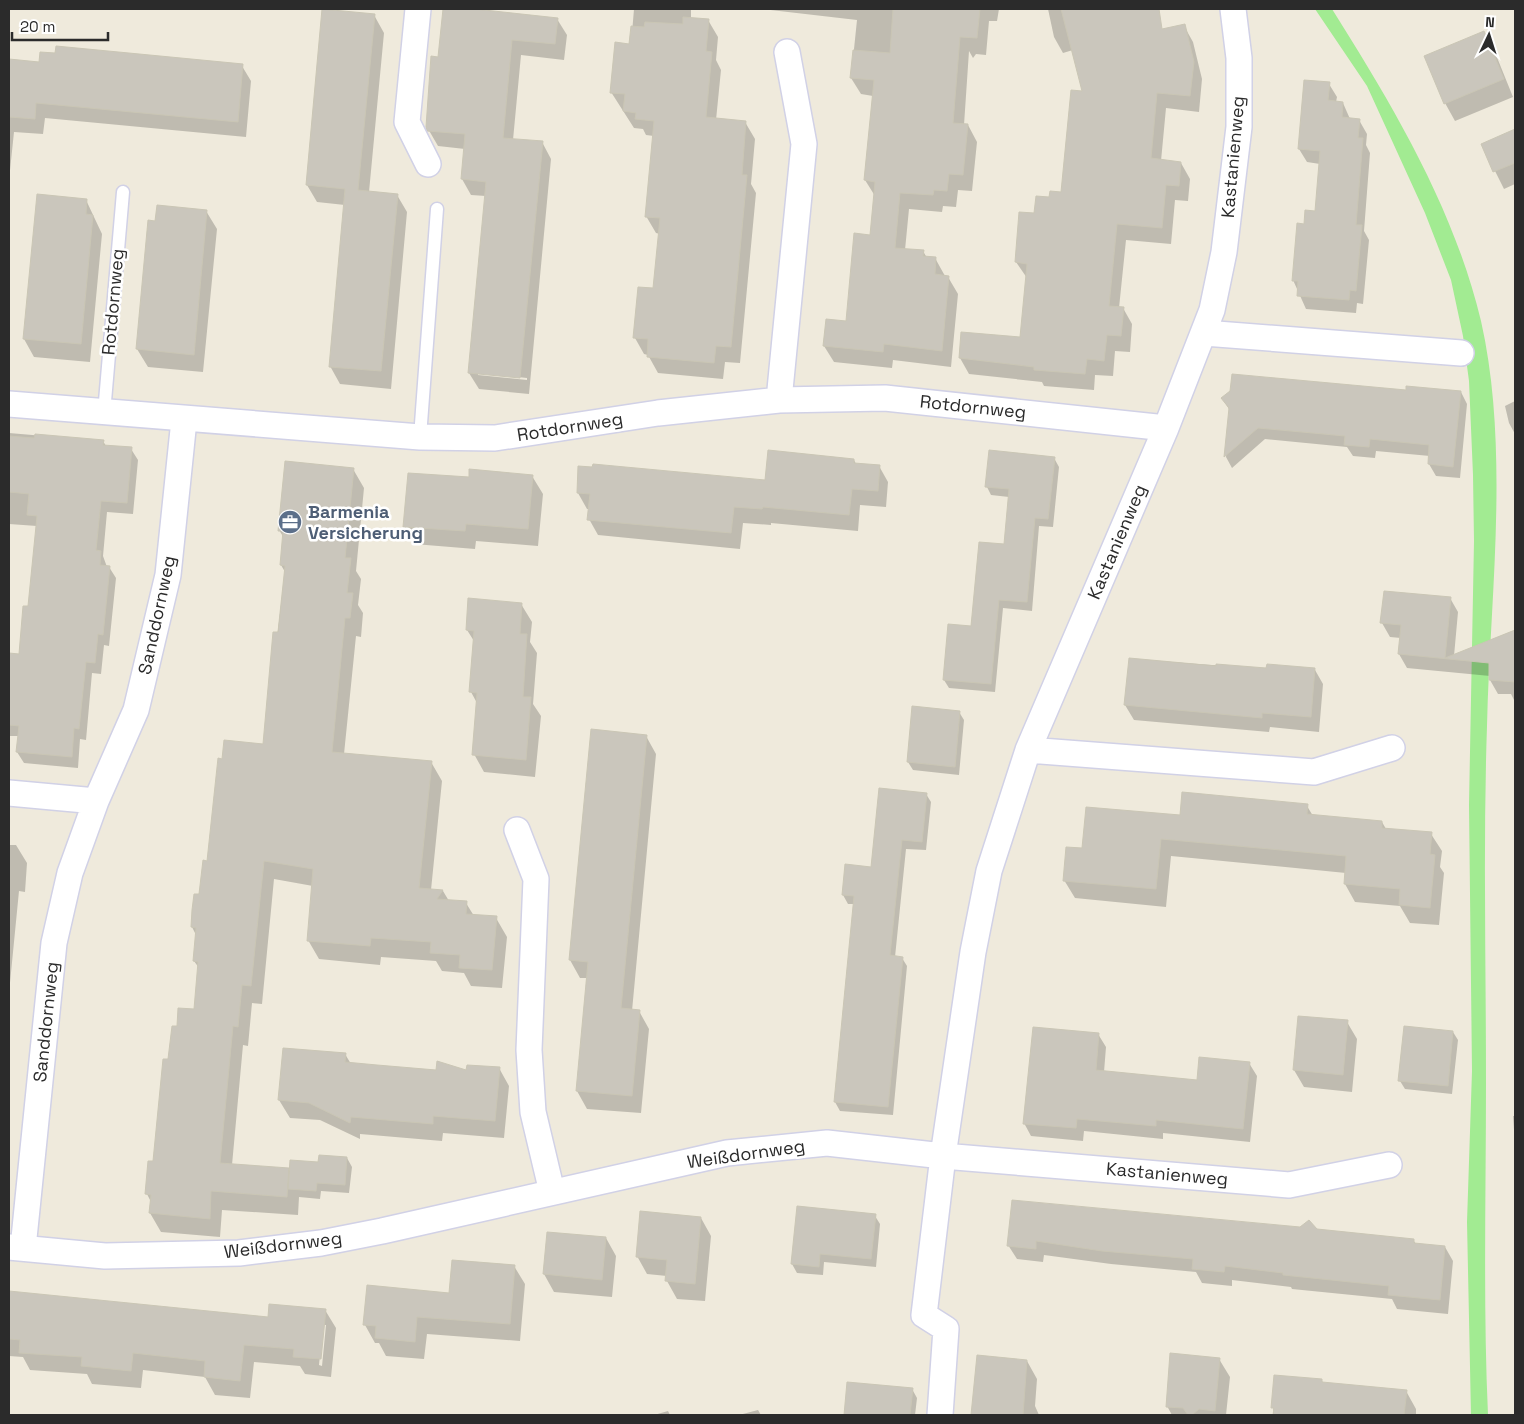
<svg xmlns="http://www.w3.org/2000/svg" width="1524" height="1424" font-family="'Space Grotesk',sans-serif">
  <rect width="100%" height="100%" fill="#efeadc"/>
  <path fill="#a2eb92" d="M1315,9h17c61,97 122,199 149,312 29,129 9,275 6,405 -4,119 -1,237 -1,356 0,111 -3,222 2,333h-17l-4,-193 5,-151 -3,-266 5,-264 -1,-66 -4,-94 -6,-45 -12,-56 -26,-67 -58,-127z"/>
  <path fill="#0003" fill-rule="evenodd" d="M444,9l113,10 10,16 -3,25 -43,-5 -8,85 29,2 9,17 -22,235 -50,-5 -10,-16 17,-177 -15,-1 -9,-16 3,-30 -27,-3 -11,-19 12,-69zM478,373l49,5v2l-49,-5z
    M634,9h57v10l17,1 10,17 -2,23 5,10 -5,50 29,2 10,17 -4,45 5,9 -16,170 -15,-1 -2,17 -65,-6 -10,-18 -4,-1 -9,-16 19,-48 6,-56 -4,-1 -10,-17 8,-80 -8,-1 -3,-6 -9,-1 -23,-36 20,-47z
    M762,9h237l-2,12h-8l-3,34 -10,-1 -3,4 -4,-7 -5,74h4l9,17 -5,49 -14,-1 -2,17 -13,-1 -1,6 -33,-3 -4,41 18,1 4,7h8l10,18 3,1 10,17 -7,73 -58,-7 -1,8 -58,-6 -10,-16 23,-23 24,-87 4,-40 -10,-16 8,-84 -12,-2 -10,-16 6,-58z
    M1048,9h104l5,23 27,-6 9,16 9,37 -3,33 -33,-4 -5,53 20,2 9,16 -2,22 -13,-1 -4,44 -45,-4 -7,68h4l9,16 -2,28 -15,-1 -2,25 -18,-1 -1,15 -50,-4 -2,-4 -73,-8 -9,-16 61,-20 6,-60 -11,-16 4,-49 15,2 15,-16 12,-6 22,-100 -11,-43 -10,3 -9,-16z
    M374,15l10,18 -15,159 28,3 10,17 -16,177 -51,-5 -10,-18 15,-161 -28,-3 -10,-17z
    M1484,32l10,18 19,47 -58,24 -10,-18z
    M9,60l31,3 202,3 9,15 -5,56 -201,-19 -2,16 -29,-2 -5,48z
    M1329,84l8,13 -1,5 7,1 7,16 9,1 8,14 -1,11 4,8 -6,78 5,9 -6,64 -6,-1 -1,10 -50,-4 -13,-29 12,-55 11,-13 4,-48 -13,-2 -8,-13z
    M1515,130v54l-11,5 -22,-44z
    M86,200l16,34 -12,128 -56,-5 -10,-18z
    M206,211l11,18 -14,143 -55,-5 -11,-18 19,-127z
    M1407,391l54,1 6,12 -7,74 -24,-2 -7,-12 1,-8 -54,-5 -1,7 -22,-2 -6,-9 -82,-8 -33,29 -6,-11 4,-46 -7,-12z
    M1515,401v33l-6,-11 -4,-17z
    M9,433l94,8 3,5 25,3 7,11 -5,54 -26,-2 -4,44 4,11h2l7,11 -7,68 -5,-1 -3,29 -9,-1 -6,67 -6,-1 -2,29 -54,-5 -7,-11 2,-16h-10v-82l11,1 9,-47 8,-82 -28,-2z
    M1054,458l5,9 -6,60 -14,-1 -7,85 -29,-3 -8,84 -46,-4 -5,-8 28,-52 33,-82 4,-49 -18,-2 -4,-8z
    M854,460l2,4 23,2 9,16 -2,25 -26,-2 -2,26 -87,-8v2l-28,-2 -3,26 -142,-14 -9,-16 1,-10h-3l-9,-16 188,-12z
    M353,469l11,19 -8,83 5,8 -3,26 5,8 -2,24 -5,-1 -12,118 87,8 11,19 -11,109 12,1 6,10 17,2 8,13 22,2 11,19 -5,51 -31,-2 -7,-13 -22,-2 -6,-10 -55,-4 -1,8 -61,-6 -11,-19 5,-54 -39,-7 -12,125 -10,-1 -4,43 -5,-1 -11,120 57,5 2,3 56,-15 5,9 -3,26 -28,-2 -1,8 -21,-2 -1,18 -76,-5 -2,27 -59,-5 -11,-19 1,-11 -4,-8 7,-32 15,-101 9,-33 17,-17 4,-43 -5,-7 2,-26 -4,-8 16,-65 15,-101 41,-16 21,-173 -4,-7 3,-27 -5,-8z
    M532,476l11,18 -5,52 -62,-5 -1,8 -61,-5 -10,-18 66,-47z
    M1450,598l8,14 -4,44 61,-26v72l-4,-8h-13l-8,-14v-4l-83,-8 -8,-14 2,-16 -11,-1 -8,-14z
    M521,604l11,18 -2,20 7,11 -4,51 8,12 -6,61 -51,-5 -10,-18 3,-51 -6,-11 3,-51 -7,-11z
    M1130,659l137,10 48,1 8,14 -4,48 -49,-5 -1,5 -135,-12 -9,-15z
    M959,712l5,8 -5,55 -46,-5 -5,-8z
    M646,736l10,18 -24,257h7l10,18 -8,84 -54,-4 -10,-18 10,-113h-7l-10,-18z
    M926,794l5,8 -5,48 -20,-1 -11,108 7,1 5,8 -14,149 -53,-4 -5,-9 19,-198h-6l-5,-9 29,-27z
    M1307,806l6,10 69,6 4,7 45,5 11,17 -2,16 4,6 -5,52 -29,-2 -10,-17 -45,-4 -10,-18 1,-11 -175,-17 -5,51 -91,-9 -11,-18 19,-30 98,-33z
    M9,845h7l11,18 -2,29 -6,-1 -10,102z
    M1347,1022l10,17 -5,53 -48,-5 -10,-17z
    M1453,1032l5,8 -6,54 -47,-5 -5,-8z
    M1098,1034l8,13 -2,25 94,9 51,-18 8,13 -7,66 -87,-9v6l-79,-8 -1,10 -52,-5 -7,-13z
    M284,1049l61,5 6,10 86,7 30,1 32,-4 10,18 -5,52 -61,-5 -1,8 -82,-7v5l-40,-19 -30,-2 -11,-18z
    M1513,1116h2v28z
    M1013,1201l400,39 3,4 29,3 8,14 -5,53 -51,-5 -5,-10 -100,-10 -1,-2 -59,-7v6l-30,-3 -6,-11 -85,-8 -67,-9 -1,7 -26,-3 -9,-14z
    M875,1216l5,8 -4,43 -52,-5 -1,13 -26,-2 -5,-9z
    M701,1218l10,18 -6,65 -28,-2 -10,-18v-5l-20,-2 -10,-18z
    M606,1238l10,18 -4,41 -58,-5 -10,-18z
    M514,1266l11,18 -5,57 -93,-7 -3,25 -38,-3 -7,-13h-4l-10,-18 85,-31z
    M9,1293l260,25 56,-8 11,18 -5,49 -26,-3 -5,-8 -46,-4 -4,36 -35,-3 -10,-18 -62,-7 -2,18 -49,-4 -5,-10 -57,-4 -7,-13 -14,-1zM323,1325h3l-4,41 -3,-1z
    M1219,1359l11,18 -4,38h-54l-5,-9z
    M1027,1361l10,18 -2,27 4,9h-66z
    M1275,1376l47,5 1,3 83,7 10,18v6h-143z
    M848,1383l64,6 5,9 -2,17h-70z
    M758,1410l3,5h-22z
    M668,1411l2,4h-16z"/>
  <path fill="#cac6bc" stroke="#cac6b5" d="M322,9l53,5 -17,176 40,4 -17,177 -52,-4 16,-178 -39,-4z
    M443,9h32l83,9 -3,26 -43,-4 -9,98 40,3 -23,237 -52,-5 18,-191 -25,-3 4,-45 -38,-3 -1,-4 5,-71 7,1z
    M893,9h87l-3,29 -17,-1 -7,86 15,1 -5,51 -14,-1 -2,17 -13,-1 -1,5 -33,-2 -5,55 29,2 -1,6 13,1 -1,17 14,2 -7,75 -58,-7 -1,8 -60,-6 3,-27 20,2 8,-88 16,2 5,-53 -11,-2 10,-100 -24,-2 3,-28 37,3z
    M1061,9h98l3,20 23,-5 9,38 -4,34 -33,-3 -6,65 30,4 -2,24 -13,-1 -4,43 -45,-4 -8,82 15,1 -3,29 -14,-1 -3,26 -17,-2 -2,15 -51,-4v-3l-75,-9 2,-26 59,5 7,-73 -12,-2 4,-50 15,1 2,-17 13,1 1,-6 11,1 10,-102 11,1z
    M683,17l26,2 -3,32 6,1 -6,65 40,4 -4,54h5l-16,172 -15,-1 -2,17 -67,-6 1,-18 -15,-1 5,-51 15,1 7,-70 -15,-1 9,-96 -19,-2 1,-6 -13,-2 2,-17 -15,-1 5,-51 14,2 2,-18 13,1 1,-5 38,2z
    M1484,31l20,48 -60,25 -20,-48z
    M56,46l187,18 -5,58 -202,-19 -1,16 -26,-2v-58l30,3 1,-10 15,1z
    M1304,80l26,2 -2,18 15,2 -1,15 18,2 -2,19h5l-7,87h6l-6,66 -6,-1 -1,10 -52,-4 1,-15h-6l5,-58 7,1 1,-14 10,1 5,-60 -22,-2z
    M1515,129v34l-22,9 -12,-28z
    M37,194l50,5 -1,15 7,1 -12,129 -58,-5z
    M157,205l50,5 -13,145 -58,-6 12,-129 7,1z
    M1232,374l174,16v-4l55,5 -8,76 -25,-3 1,-19 -59,-6 -1,8 -25,-2 1,-9 -87,-8 -34,29 5,-49 -8,-10 9,-7z
    M35,434l69,6 -1,5 29,2 -5,56 -26,-2 -5,49 5,1 -1,14 10,1 -7,69 -5,-1 -3,29 -9,-1 -7,67 -5,-1 -2,29 -56,-5 3,-26 -10,-1v-72l10,1 4,-48h5l9,-90 -10,-1 2,-21 -20,-2v-56l25,2z
    M768,450l86,9v4l26,2 -2,26 -26,-2 -3,26 -86,-8 -1,2 -28,-2 -3,26 -144,-13 3,-26 -13,-1 1,-27 14,1 1,-3 172,16z
    M989,450l66,7 -7,62 -13,-1 -8,84 -28,-2 -8,84 -48,-4 5,-56 23,2 8,-84 25,2 5,-55 -24,-2z
    M285,461l69,7 -9,90h6l-4,35h6l-3,25h-5l-13,134 100,9 -13,127 24,2 -6,9 30,2 -1,13 31,2 -5,54 -33,-2 1,-13 -30,-2 1,-11 -60,-4 -1,8 -63,-5 6,-72 -49,-8 -13,125 -9,-1 -4,42 -5,-1 -13,137 69,5 -2,29 -76,-6 -1,28 -61,-6 2,-18 -6,-1 3,-33h5l10,-102h5l4,-33h5l1,-18 16,1 4,-47 -5,-1 3,-33 -5,-1 1,-17 2,-16h5l4,-34 4,1 11,-103 4,1 2,-19 39,4 10,-112h5l7,-66 -5,-1 3,-34h-5z
    M469,469l64,6 -5,54 -62,-5 -1,7 -62,-4 5,-54 61,4z
    M1384,591l67,6 -6,61 70,-28v52l-26,-2v-17l-91,-9 3,-29 -21,-2z
    M468,598l54,5 -2,31h7l-4,63h8l-5,63 -54,-5 5,-62 -8,-1 5,-61 -8,-1z
    M1129,658l87,8v-2l50,4 1,-4 48,4 -4,49 -49,-4v5l-138,-13z
    M912,706l48,5 -5,56 -48,-5z
    M591,729l56,6 -26,273 19,2 -8,86 -56,-5 12,-129 -19,-2z
    M879,788l48,5 -5,49 -20,-2 -12,115 13,2 -15,150 -54,-5 20,-206 -12,-1 3,-31 26,3z
    M1182,792l126,12 -1,10 75,7v7l50,4 -2,22 5,1 -5,53 -31,-3 1,-16 -56,-5 2,-28 -185,-17 -5,50 -93,-8 3,-34 16,1 4,-41 94,8z
    M1298,1016l50,4 -5,55 -50,-5z
    M1404,1026l49,5 -5,55 -50,-5z
    M1033,1027l66,6 -3,37 101,10 2,-23 51,5 -7,67 -87,-9v6l-79,-7 -1,9 -53,-4z
    M283,1048l63,5 -1,9 32,3 59,5 1,-9 29,9 1,-5 33,2 -5,54 -62,-5v8l-82,-7 -1,6 -41,-20 -31,-3z
    M319,1155l28,2 -2,28 -28,-2 -1,8 -28,-2 2,-29 28,2z
    M1012,1200l288,27 9,-7 8,9 97,10v4l31,3 -5,54 -52,-5 1,-9 -106,-11v-2l-58,-7 -1,6 -32,-3 1,-10 -91,-8 -66,-10v8l-29,-3z
    M797,1206l79,8 -5,45 -51,-5 -1,13 -28,-3z
    M640,1211l61,6 -6,67 -30,-3 2,-21 -31,-3z
    M547,1232l59,5 -4,43 -59,-6z
    M452,1260l63,5 -5,59 -93,-7 -2,25 -40,-4 1,-12 -13,-1 4,-40 82,8z
    M9,1291l259,26 1,-13 57,5 -5,50 -28,-2 1,-8 -50,-4 -4,36 -36,-4 1,-16 -72,-8 -2,18 -50,-5 1,-9 -63,-4 1,-13 -11,-1z
    M1170,1353l50,5 -5,53 -16,-2 -7,6h-4l-5,-7 -17,-1z
    M977,1355l50,5 -4,55h-52z
    M1274,1375l48,4v3l85,8 -3,25h-131l1,-7h-3z
    M847,1382l66,6 -3,27h-66z"/>
  <g fill="none" stroke-linecap="round" stroke-linejoin="round">
    <g stroke="#d1d1e6" stroke-width="15">
      <path id="service" d="M104,413l19,-221
        M420,437l17,-228"/>
    </g>
    <g stroke="#d1d1e6" stroke-width="28">
      <path id="minor" d="M418,9l-11,113 21,42
        M1204,333l257,20
        M779,400l25,-256 -17,-92
        M9,404l411,33 75,1 163,-25 121,-13 106,-2 281,30
        M1028,750l286,22 78,-24
        M9,793l87,8
        M517,830l19,49 -7,171 4,62 19,80
        M9,1247l96,9 134,-3 82,-10 61,-12 345,-78 100,-10 116,13 346,29 100,-20
        M23,1248l31,-305 16,-70 26,-72 40,-91 32,-135 16,-155
        M940,1415l6,-86 -22,-14 19,-159 30,-204 16,-81 39,-121 138,-322 46,-118 12,-58 15,-125v-69l-6,-49"/>
    </g>
    <use href="#service" stroke="#fff" stroke-width="12"/>
    <use href="#minor" stroke="#fff" stroke-width="25"/>
  </g>
  <defs>
    <g id="office-disc" transform="scale(1.25)"><circle r="9.5" fill="#5c6f8a" stroke="#fff"/><path d="M-6-3h4V-5.5h4V-3h4V5H-6ZM-1-4.5V-3h2v-1.5ZM-6 0V1H6V0Z" fill="#fff"/></g>
  </defs>
  <g fill-rule="evenodd">
    <use href="#office-disc" x="290" y="522"/>
  </g>
  <g text-anchor="middle" stroke-width="5" stroke-linejoin="round" paint-order="stroke">
    <g font-size="18" fill="#2b2b2b" stroke="#fff">
      <text transform="translate(1233 157) rotate(-85)" y="6">Kastanienweg</text>
      <text transform="translate(113 302) rotate(-85)" y="6">Rotdornweg</text>
      <text transform="translate(973 407) rotate(6)" y="6">Rotdornweg</text>
      <text transform="translate(570 427) rotate(-9)" y="6">Rotdornweg</text>
      <text transform="translate(1117 542) rotate(-67)" y="6">Kastanienweg</text>
      <text transform="translate(157 615) rotate(-78)" y="6">Sanddornweg</text>
      <text transform="translate(46 1022) rotate(-84)" y="6">Sanddornweg</text>
      <text transform="translate(746 1154) rotate(-8)" y="6">Weißdornweg</text>
      <text transform="translate(1167 1174) rotate(5)" y="6">Kastanienweg</text>
      <text transform="translate(283 1245) rotate(-7)" y="6">Weißdornweg</text>
    </g>
    <g font-size="18" font-weight="bold" fill="#4e5e75" stroke="#fff" text-anchor="start">
      <text x="308" y="518">Barmenia<tspan x="308" dy="21">Versicherung</tspan></text>
    </g>
  </g>
  <rect width="1524" height="1424" fill="none" stroke="#2b2b2b" stroke-width="20"/>
  <g transform="translate(1489 35) rotate(4)" stroke="#ffffff" stroke-width="4" paint-order="stroke">
  <path d="M0-4L9 19L0 12L-9 19Z" fill="#2b2b2b"/>
  <text y="-8" font-size="14" font-weight="bold" text-anchor="middle" fill="#2b2b2b">N</text>
  </g>
  <path d="M12 32v8h96v-8" fill="none" stroke="#2b2b2b" stroke-width="2.5"/>
  <text x="20" y="32" font-size="15" fill="#2b2b2b" stroke="#ffffff" stroke-width="4" paint-order="stroke">20 m</text>
</svg>
